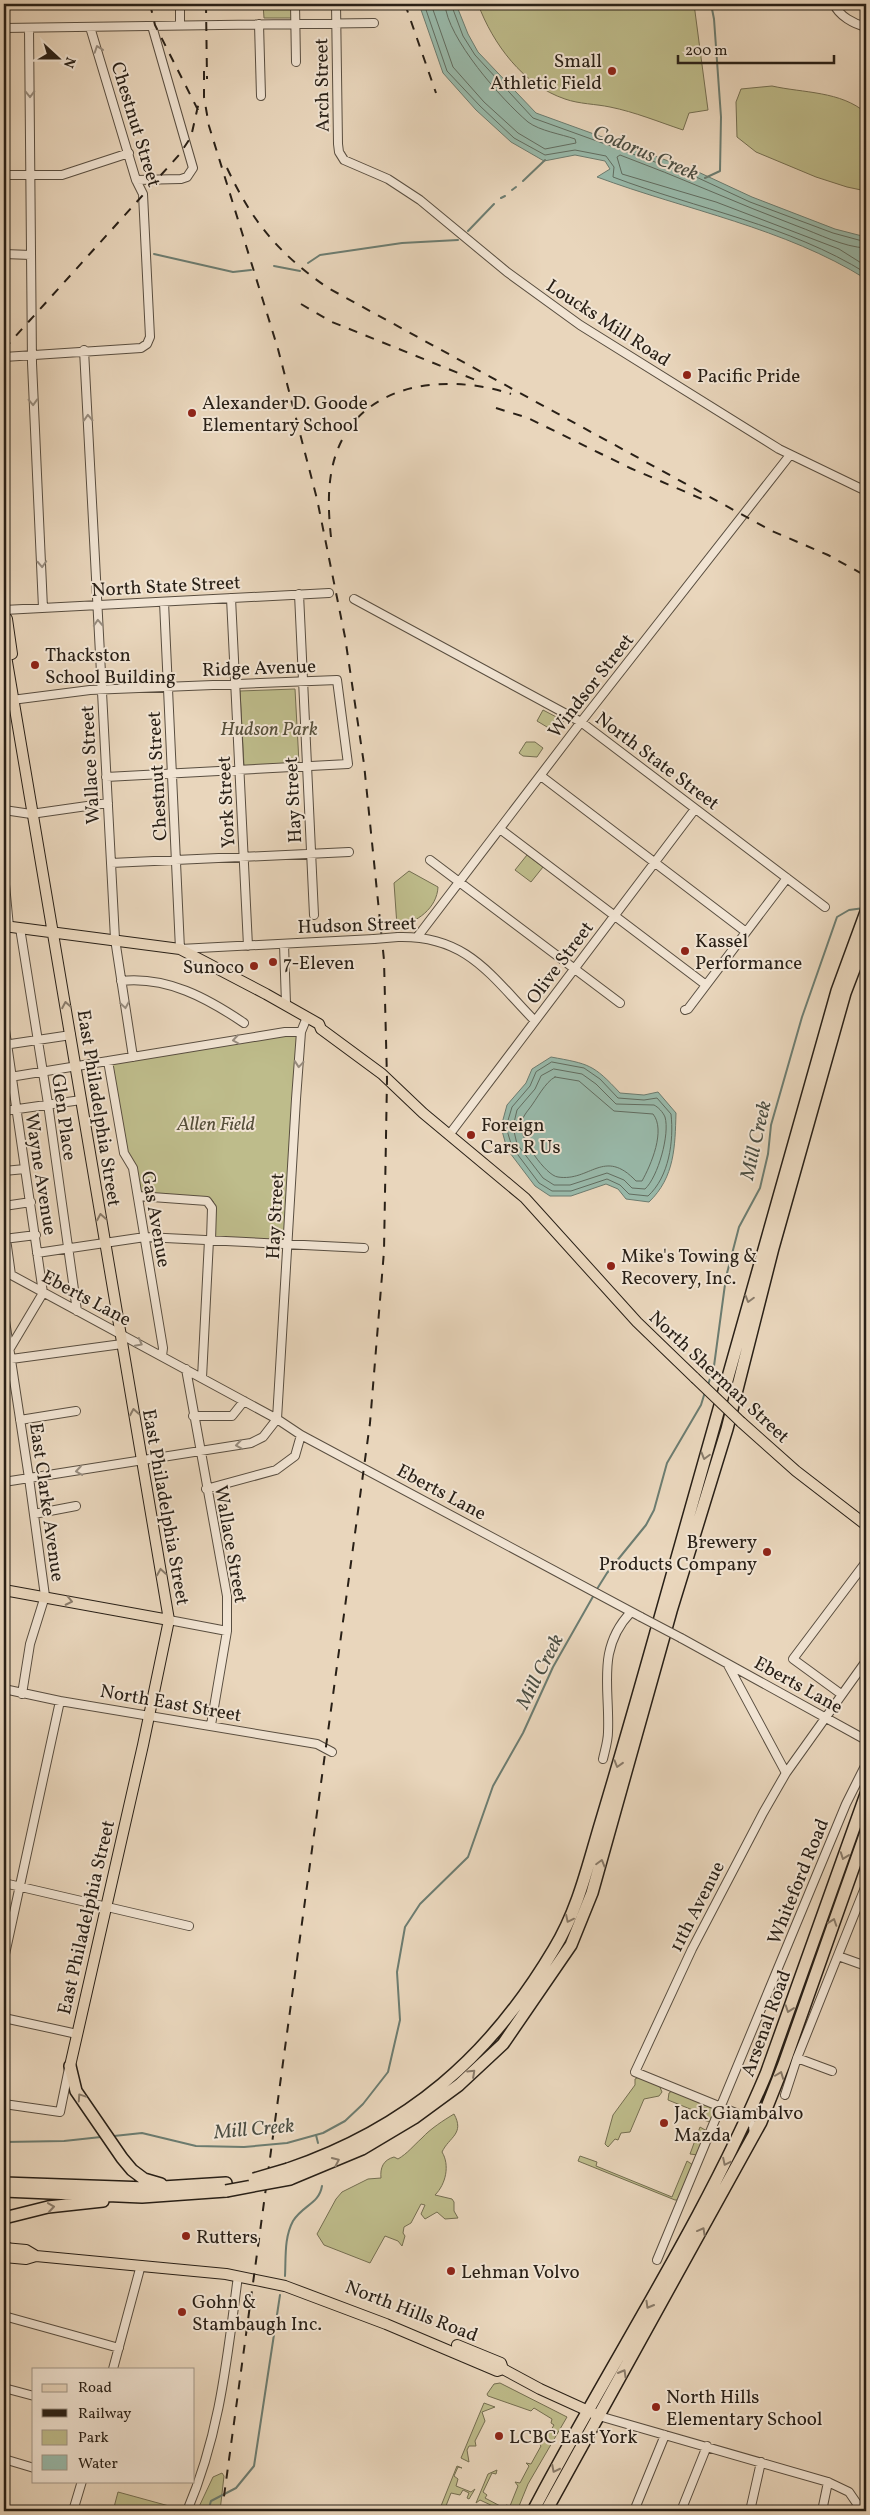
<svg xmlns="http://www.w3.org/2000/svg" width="870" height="2515" font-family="Vollkorn,serif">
  <rect width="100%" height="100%" fill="#e9d6bc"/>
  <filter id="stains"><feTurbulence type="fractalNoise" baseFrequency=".004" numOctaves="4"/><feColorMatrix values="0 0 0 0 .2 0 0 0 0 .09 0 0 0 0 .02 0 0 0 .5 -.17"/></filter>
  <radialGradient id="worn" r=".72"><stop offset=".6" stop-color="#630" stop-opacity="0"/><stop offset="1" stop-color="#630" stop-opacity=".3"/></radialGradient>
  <path fill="#bebc8b" stroke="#746e51" d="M263,4h29v14h-28z
    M478,4h216l14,106 -19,3 -6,17c-24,-8 -48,-18 -73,-23 -14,-3 -31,-3 -45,-8 -42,-14 -72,-55 -87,-95z
    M772,86c31,7 69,5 94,27v78l-19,-4 -31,-10 -60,-25 -19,-15 -1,-35 5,-13z
    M295,689l4,74 -55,3 -4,-75z
    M543,710l21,11 -7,12 -20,-12z
    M526,742h9l8,6 -6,9 -14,-1 -4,-3z
    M527,855l16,12 -12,15 -16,-12z
    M409,871l29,16c-1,21 -21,36 -41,39l-3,-43z
    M293,1034l5,5 -12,202 -72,-4 -1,-36 -4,-3 -68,-6 -15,-40 -14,-88z
    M639,2077l20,8 3,7 -3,4 -15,3 -14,33 -9,1 -3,7 -3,-1 -7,8 -3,-3 8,-29 22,-30v-6z
    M672,2091l40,17 3,4 -4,10 -8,-2 2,-5 -37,-15 1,-7z
    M454,2114c11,20 -5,23 -12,38 8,13 4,32 -7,43l17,4 2,3v9l4,7 -13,1 -8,-7 -12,7 -4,-5 4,-9 -4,-1 -10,19 -7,4 -1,6 2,3 -3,10 -4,-5 -13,-5 -15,27 -46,-18 -7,-11 19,-35 6,-7 26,-13 13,-1c-1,-10 2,-18 13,-21l4,2c10,-6 15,-13 24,-21 8,-9 22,-18 32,-24z
    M700,2127l7,4 -9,24 -8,-1z
    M580,2156l17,6 -1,4 76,31 15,-36 6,4 -13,35h-5l-97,-39z
    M500,2383l67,34 -39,67 -11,27h-21l1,-3 -17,-8 -4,3 12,-29 9,-4 -1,4 -4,-1 -9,19 4,3 -2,3 19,10 2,-3 4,1 8,-20 -3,-4 5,1 9,-17 -3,-3 5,1 10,-18 -3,-4 5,1 11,-18 -3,-2 1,-4 -18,-11 -3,3 -43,-15 -1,-2 7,-10z
    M484,2403l11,4 -13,5 3,9 -10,20 1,5h-7l-2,4 2,12 -8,-4z
    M457,2466l5,2 -4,-1 -4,9 4,3 -2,7 15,6 4,-3 -6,10 -2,-1 2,-5 -6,-3 -3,5 -9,-2 -7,18h-5z
    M222,2473l2,3 -4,35h-23l16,-34z
    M118,2492l62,17 -1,2h-66z"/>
  <path fill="#99baab" stroke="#6c7c70" d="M419,4h37l12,30 10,18 58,61 160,58 56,26 83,32 31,8v42c-81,-51 -180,-69 -269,-102l13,-8 -5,-8 -30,-6 -31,6 -33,-19 -35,-32 -33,-37z
    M551,1057c38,7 42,7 69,36l24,2 14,-3 18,21c-1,33 -1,64 -27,89l-23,-3 -8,-10 -12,-5 -35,12h-21l-15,-10 -28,-37 -6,-22 6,-22 19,-22 6,-14z"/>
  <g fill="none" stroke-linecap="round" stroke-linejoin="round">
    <path stroke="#616d61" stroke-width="1" d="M424,4l23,67 33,35 34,32 31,17 30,-5 31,6 8,11 -1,10c84,32 176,48 253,96
      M431,4l22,63 31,35 34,31 27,16 31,-6 -1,-4c-14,-5 -35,-8 -47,-17 -26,-22 -81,-84 -83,-118
      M451,4l12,32 12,19 58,63 161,58 56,26 83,31 33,9
      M866,248c-23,-1 -47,-14 -69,-22 -59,-22 -117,-49 -177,-71l-3,2 5,17 94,28 123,47 27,17
      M552,1062l32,6 16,11 18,19 26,2 13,-2 14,16c3,27 -2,63 -23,82l-19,-2 -9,-9 -13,-6 -36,12h-19l-13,-8 -27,-36 -6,-20 6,-20 18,-21 6,-14z
      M554,1069l28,5 14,10 20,20 38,1c4,2 9,7 11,12 5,17 -7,60 -20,72l-13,-1 -8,-8 -17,-7 -37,12h-16l-11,-7 -26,-34 -4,-17 4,-17 18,-21 6,-13z
      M555,1077l24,4 35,30 39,3c13,16 -2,51 -11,67h-6c-32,-34 -46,1 -78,-4 -12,-1 -38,-39 -37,-51 0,-6 4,-12 8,-17 8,-10 16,-27 26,-32z"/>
    <path stroke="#6c7c70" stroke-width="2" d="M705,178l15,-7 1,-54 -7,-98 -3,-15
      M523,181l22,-21
      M512,190l4,-3
      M501,198l4,-2
      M468,231l26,-27
      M154,254l79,18 18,-2
      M308,263l12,-8 82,-12 56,-3
      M274,266l26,5
      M708,1385l6,-19 12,-89 13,-50 21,-39 8,-34 3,-29 31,-108 35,-100 12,-7 15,-2
      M597,1589l10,-16 39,-48 8,-15 13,-47 34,-58 4,-13
      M316,2135l2,8
      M114,2136l28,-3 54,13 48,1 43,-4 36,-10 22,-12 18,-17 25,-32 12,-52 -3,-48 8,-45 15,-23 48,-47 25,-71 30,-53 30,-66 42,-74
      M4,2142l60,-1 37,-4
      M285,2276c1,-19 -1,-38 8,-55 10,-16 26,-17 29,-35
      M208,2511l3,-10 25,-13 18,-22 26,-171"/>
    <g stroke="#594e40" stroke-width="10">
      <path id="minor" d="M180,4v21
        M295,4l1,58
        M336,4l2,140 1,8 5,8 44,19 32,21 87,72 73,53 199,124 87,42
        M834,4c5,12 20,20 32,23
        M259,24l2,72
        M4,28l370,-5
        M29,28l3,335 11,245
        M4,175h58l67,-22
        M136,180l45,-1 6,-2 6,-9 -41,-142
        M4,254l27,1
        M84,350l31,589 18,118
        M4,357l137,-9 6,-4 3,-7 -7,-143 -7,-14 -46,-153
        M299,594l15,321
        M231,598l17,348
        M354,599l227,123 244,185
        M164,602l16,347 194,-10
        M4,610l325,-17
        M4,701l86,-11 247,-10 11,84 -242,13
        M541,776l205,156
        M4,810l27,4 77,-11
        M500,829l206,156
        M430,860l190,143
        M111,863l238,-11
        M4,874l5,53
        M20,928l28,176 29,207
        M418,936l163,-214 209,-267
        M398,937c69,-2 93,39 137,84
        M284,944l2,60
        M121,981c46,-5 86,17 123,42
        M685,1010l3,-1 99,-131
        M4,1023l39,270 -34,57
        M4,1045l67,-10
        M108,1061l16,92 9,15 30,180 -1,8
        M4,1078l281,-46h16
        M4,1111l77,-11
        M449,1135l246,-326
        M4,1171l21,-2
        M138,1196l69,5 5,7 -1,32
        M4,1206l27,-4
        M4,1239l32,-4
        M6,1239l5,36
        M37,1253l108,-16 219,11
        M4,1271l273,148 24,16 340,182
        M4,1314l25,164 16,118 -15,48 -8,50
        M4,1360l118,-16
        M186,1369l41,227v35l-16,94
        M202,1378l7,-138
        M193,1416h39l12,-15
        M277,1419l19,-320 5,-67 6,-15
        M20,1420l56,-9
        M4,1482l247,-39 12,-6 14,-18
        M206,1489l70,-19 19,-14 6,-21
        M34,1514l42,-8
        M169,1620l58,11
        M681,1638l185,102
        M728,1665l58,108
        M4,1689l56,12 257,43 15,8
        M841,1694l-48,-35 73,-97
        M603,1759c2,-9 5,-18 5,-27 2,-45 -12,-83 23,-120
        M4,1883l185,43
        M838,1956l28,10
        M4,1959l56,-258
        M4,2018l73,16
        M797,2058l35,13
        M785,2095l12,-37 69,-173
        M4,2104l56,8 9,-44
        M754,2135l-1,-9 -5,-8 -113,-46 57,-123 71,-136 23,-40 80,-112
        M657,2260l189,-456 20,-40
        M4,2316l115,32
        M113,2369l28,-104
        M4,2388l30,8
        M599,2416l229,66 21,10 13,19
        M4,2459l30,9
        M73,2511l9,-30
        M187,2511c33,-77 40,-152 51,-235
        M634,2511l31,-76
        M681,2511l26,-65
        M750,2511l11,-49
        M822,2511l6,-29"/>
    </g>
    <g stroke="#292017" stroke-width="12">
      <path id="major" d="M4,615l3,4 5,35
        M4,644l165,976 -26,125 -73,321
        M4,926l176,23 86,45 53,30 2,5 61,45 41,39 102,85 112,124 58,56
        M741,1422l55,49 70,54
        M4,1590l165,30
        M4,2248l22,2 10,6
        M4,2257l22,2 10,-3 190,18 59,12 101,38 111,47 6,-2
        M457,2345l44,18 2,6 37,20 55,25"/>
    </g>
    <g stroke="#292017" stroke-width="14">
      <path id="highway" d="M70,2066l6,25 46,67 10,12 12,9 17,5
        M288,2169c120,-41 202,-112 266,-220 24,-39 34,-84 47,-127 19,-63 37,-126 55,-190 60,-214 120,-428 181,-641l29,-79
        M290,2179l72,-30 52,-31 45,-33 44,-41 68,-99 21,-52 79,-282 56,-182 46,-181 72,-255 21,-55
        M4,2183l143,5 79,-5
        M4,2191l138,6 84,-6
        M4,2218l44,-11 55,-6
        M4,2247l4,2
        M533,2511c76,-146 169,-285 233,-437l100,-280
        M546,2511l215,-389 23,-58 82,-232"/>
    </g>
    <use href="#minor" stroke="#f1e4d3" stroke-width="8"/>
    <use href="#major" stroke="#e9d6bc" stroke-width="10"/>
    <use href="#highway" stroke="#e9d6bc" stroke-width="11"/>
    <path stroke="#292017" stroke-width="2" stroke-dasharray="9 9" stroke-linecap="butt" d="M150,4l5,21 44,87
      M206,4l1,75
      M405,4l31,89
      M204,71v26l5,29 69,223 39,150 28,138 19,127 20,196 3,119 -3,172 -14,172 -148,1088
      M227,168c26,55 51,85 101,120l444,243 56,24 38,21
      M301,304l31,18 146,59
      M4,349l175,-194 12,-18 9,-40
      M496,408l32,10 102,50 72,31
      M331,537c-3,-27 -4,-57 5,-83 25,-73 112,-81 175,-60"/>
    <g stroke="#594e40" stroke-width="10" stroke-linecap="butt">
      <path id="minor-bridge" d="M374,939l24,-2
        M641,1617l40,21"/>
    </g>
    <g stroke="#292017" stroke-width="12" stroke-linecap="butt">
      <path id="major-bridge" d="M695,1378l46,44"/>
    </g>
    <g stroke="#292017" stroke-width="14" stroke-linecap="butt">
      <path id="highway-bridge" d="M254,2179l34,-10
        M226,2191l64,-12"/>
    </g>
    <use href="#minor-bridge" stroke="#f1e4d3" stroke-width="8"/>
    <use href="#major-bridge" stroke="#e9d6bc" stroke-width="10"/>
    <use href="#highway-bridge" stroke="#e9d6bc" stroke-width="11"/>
  </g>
  <defs><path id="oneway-chevron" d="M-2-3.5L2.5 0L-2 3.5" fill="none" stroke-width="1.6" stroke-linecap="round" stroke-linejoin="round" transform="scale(1.25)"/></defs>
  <g stroke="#978c7e">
    <use href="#oneway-chevron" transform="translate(98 49) rotate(-109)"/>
    <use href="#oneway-chevron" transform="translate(30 94) rotate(89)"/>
    <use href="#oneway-chevron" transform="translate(33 402) rotate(88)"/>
    <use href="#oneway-chevron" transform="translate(88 418) rotate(-93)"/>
    <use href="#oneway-chevron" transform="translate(42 564) rotate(87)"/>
    <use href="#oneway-chevron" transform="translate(98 623) rotate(-93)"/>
    <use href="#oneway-chevron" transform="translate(125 1005) rotate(81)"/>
    <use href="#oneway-chevron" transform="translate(236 1040) rotate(171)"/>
    <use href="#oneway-chevron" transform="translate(299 1064) rotate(95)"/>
    <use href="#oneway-chevron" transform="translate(139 1343) rotate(28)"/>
    <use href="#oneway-chevron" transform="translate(239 1445) rotate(172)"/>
    <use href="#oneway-chevron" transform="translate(79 1471) rotate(172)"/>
  </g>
  <g stroke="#897b6a">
    <use href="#oneway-chevron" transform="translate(66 1005) rotate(-100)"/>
    <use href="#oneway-chevron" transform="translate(101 1217) rotate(-100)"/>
    <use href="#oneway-chevron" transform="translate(749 1299) rotate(106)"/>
    <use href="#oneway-chevron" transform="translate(134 1412) rotate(-100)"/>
    <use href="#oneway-chevron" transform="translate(705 1456) rotate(106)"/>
    <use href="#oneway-chevron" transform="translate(161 1572) rotate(-99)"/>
    <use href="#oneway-chevron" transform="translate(69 1601) rotate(12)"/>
    <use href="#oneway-chevron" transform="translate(618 1764) rotate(107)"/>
    <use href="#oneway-chevron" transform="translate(844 1856) rotate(110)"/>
    <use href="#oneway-chevron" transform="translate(601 1863) rotate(-74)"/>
    <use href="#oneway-chevron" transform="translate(569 1919) rotate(116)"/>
    <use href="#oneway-chevron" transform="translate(833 1922) rotate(-71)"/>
    <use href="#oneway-chevron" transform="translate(789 2009) rotate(109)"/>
    <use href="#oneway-chevron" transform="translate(472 2073) rotate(-43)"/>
    <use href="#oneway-chevron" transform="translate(780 2075) rotate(-69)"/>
    <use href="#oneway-chevron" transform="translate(81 2097) rotate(-124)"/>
    <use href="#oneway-chevron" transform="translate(336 2161) rotate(-25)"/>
    <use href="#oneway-chevron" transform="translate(726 2162) rotate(116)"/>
    <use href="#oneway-chevron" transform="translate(51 2207) rotate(-8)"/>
    <use href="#oneway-chevron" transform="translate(702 2231) rotate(-61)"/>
    <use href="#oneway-chevron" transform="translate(649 2305) rotate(120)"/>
    <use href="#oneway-chevron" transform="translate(623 2373) rotate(-60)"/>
    <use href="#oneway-chevron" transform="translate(555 2469) rotate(117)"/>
  </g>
  <g fill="#8f2418" stroke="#f1e4d3" stroke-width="2">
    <circle cx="612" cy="71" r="5"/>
    <circle cx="687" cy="375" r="5"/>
    <circle cx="192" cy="413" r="5"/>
    <circle cx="35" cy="665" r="5"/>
    <circle cx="685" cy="951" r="5"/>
    <circle cx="273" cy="962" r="5"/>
    <circle cx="254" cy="966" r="5"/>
    <circle cx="471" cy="1135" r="5"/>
    <circle cx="611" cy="1266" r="5"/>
    <circle cx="767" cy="1552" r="5"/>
    <circle cx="664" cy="2123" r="5"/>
    <circle cx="186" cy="2236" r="5"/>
    <circle cx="451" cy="2271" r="5"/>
    <circle cx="182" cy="2312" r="5"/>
    <circle cx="656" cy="2407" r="5"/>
    <circle cx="499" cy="2436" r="5"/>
  </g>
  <g text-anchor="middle" stroke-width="4" stroke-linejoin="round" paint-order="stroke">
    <g font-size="19" fill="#292017" stroke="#f1e4d3" text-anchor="start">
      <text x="602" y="67" text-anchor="end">Small<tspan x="602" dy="22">Athletic Field</tspan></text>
      <text x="697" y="382">Pacific Pride</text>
      <text x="202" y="409">Alexander D. Goode<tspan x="202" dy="22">Elementary School</tspan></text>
      <text x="45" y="661">Thackston<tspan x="45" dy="22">School Building</tspan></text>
      <text x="695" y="947">Kassel<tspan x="695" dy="22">Performance</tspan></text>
      <text x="283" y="969">7-Eleven</text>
      <text x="244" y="973" text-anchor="end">Sunoco</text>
      <text x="481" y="1131">Foreign<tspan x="481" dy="22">Cars R Us</tspan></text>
      <text x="621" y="1262">Mike's Towing &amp;<tspan x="621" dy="22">Recovery, Inc.</tspan></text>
      <text x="757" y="1548" text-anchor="end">Brewery<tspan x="757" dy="22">Products Company</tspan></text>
      <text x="674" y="2119">Jack Giambalvo<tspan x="674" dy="22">Mazda</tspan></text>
      <text x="196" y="2243">Rutters</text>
      <text x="461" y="2278">Lehman Volvo</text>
      <text x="192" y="2308">Gohn &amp;<tspan x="192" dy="22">Stambaugh Inc.</tspan></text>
      <text x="666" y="2403">North Hills<tspan x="666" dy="22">Elementary School</tspan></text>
      <text x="509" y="2443">LCBC East York</text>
    </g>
    <g font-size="19" fill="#292017" stroke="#f1e4d3">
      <text transform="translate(321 85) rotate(-91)" y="7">Arch Street</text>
      <text transform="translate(137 124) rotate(73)" y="7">Chestnut Street</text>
      <text transform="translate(609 322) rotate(33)" y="7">Loucks Mill Road</text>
      <text transform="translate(166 585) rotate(-3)" y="7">North State Street</text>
      <text transform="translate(259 667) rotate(-2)" y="7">Ridge Avenue</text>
      <text transform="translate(590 685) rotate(-52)" y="7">Windsor Street</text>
      <text transform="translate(658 760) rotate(37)" y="7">North State Street</text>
      <text transform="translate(89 765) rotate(-93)" y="7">Wallace Street</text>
      <text transform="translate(156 776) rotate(-93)" y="7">Chestnut Street</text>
      <text transform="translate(292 800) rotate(-93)" y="7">Hay Street</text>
      <text transform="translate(225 802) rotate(-93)" y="7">York Street</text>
      <text transform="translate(357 924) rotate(-2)" y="7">Hudson Street</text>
      <text transform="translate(559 962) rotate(-53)" y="7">Olive Street</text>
      <text transform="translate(100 1108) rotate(81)" y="7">East Philadelphia Street</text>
      <text transform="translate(65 1117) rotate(82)" y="7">Glen Place</text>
      <text transform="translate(42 1174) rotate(81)" y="7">Wayne Avenue</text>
      <text transform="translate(274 1216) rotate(-87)" y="7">Hay Street</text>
      <text transform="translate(157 1219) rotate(80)" y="7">Gas Avenue</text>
      <text transform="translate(87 1297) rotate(28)" y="7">Eberts Lane</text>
      <text transform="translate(720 1376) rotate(43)" y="7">North Sherman Street</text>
      <text transform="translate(442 1491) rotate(28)" y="7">Eberts Lane</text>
      <text transform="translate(48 1502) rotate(82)" y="7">East Clarke Avenue</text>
      <text transform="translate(167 1507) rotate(80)" y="7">East Philadelphia Street</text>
      <text transform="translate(232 1544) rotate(80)" y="7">Wallace Street</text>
      <text transform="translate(799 1684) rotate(29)" y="7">Eberts Lane</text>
      <text transform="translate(171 1702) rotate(10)" y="7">North East Street</text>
      <text transform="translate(797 1881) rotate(-68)" y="7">Whiteford Road</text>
      <text transform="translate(696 1906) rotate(-63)" y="7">11th Avenue</text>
      <text transform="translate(85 1917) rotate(-77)" y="7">East Philadelphia Street</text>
      <text transform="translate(765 2023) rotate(-70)" y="7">Arsenal Road</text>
      <text transform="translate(412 2310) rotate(21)" y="7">North Hills Road</text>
    </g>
    <g font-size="19" font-style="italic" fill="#564f3a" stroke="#f1e4d3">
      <text x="269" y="735">Hudson Park</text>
      <text x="216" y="1130">Allen Field</text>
    </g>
    <g font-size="20" font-style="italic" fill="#4b4e43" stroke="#f1e4d3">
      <text transform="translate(646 152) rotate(23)" y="7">Codorus Creek</text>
      <text transform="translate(755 1140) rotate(-77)" y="7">Mill Creek</text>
      <text transform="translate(539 1671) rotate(-63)" y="7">Mill Creek</text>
      <text transform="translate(254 2128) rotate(-5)" y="7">Mill Creek</text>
    </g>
  </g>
  <rect width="870" height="2515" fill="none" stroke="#e9d6bc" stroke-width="20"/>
  <rect x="5" y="5" width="860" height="2505" fill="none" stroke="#292017" stroke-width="2.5"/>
  <rect x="10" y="10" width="850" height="2495" fill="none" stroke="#292017"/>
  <rect x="32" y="2368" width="162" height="115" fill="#f1e4d3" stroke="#a19688"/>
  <rect x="42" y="2384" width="25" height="8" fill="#e9d6bc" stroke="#a19688"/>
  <text x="78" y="2392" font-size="15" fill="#292017">Road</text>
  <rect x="42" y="2409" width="25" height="8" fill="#292017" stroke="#a19688"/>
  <text x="78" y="2418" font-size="15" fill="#292017">Railway</text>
  <rect x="42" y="2430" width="25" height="15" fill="#bebc8b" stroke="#a19688"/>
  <text x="78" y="2442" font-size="15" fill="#292017">Park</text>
  <rect x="42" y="2455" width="25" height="15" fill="#99baab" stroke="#a19688"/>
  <text x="78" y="2468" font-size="15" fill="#292017">Water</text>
  <g transform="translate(58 58) rotate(111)" stroke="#f1e4d3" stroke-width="4" paint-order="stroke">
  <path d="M0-4L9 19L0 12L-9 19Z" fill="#292017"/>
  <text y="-8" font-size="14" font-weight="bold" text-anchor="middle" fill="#292017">N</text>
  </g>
  <path d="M678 55v8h156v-8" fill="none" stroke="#292017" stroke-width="2.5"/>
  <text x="685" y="55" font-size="15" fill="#292017" stroke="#f1e4d3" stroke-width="4" paint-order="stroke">200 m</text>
  <rect width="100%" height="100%" filter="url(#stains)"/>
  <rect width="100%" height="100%" fill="url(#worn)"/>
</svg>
